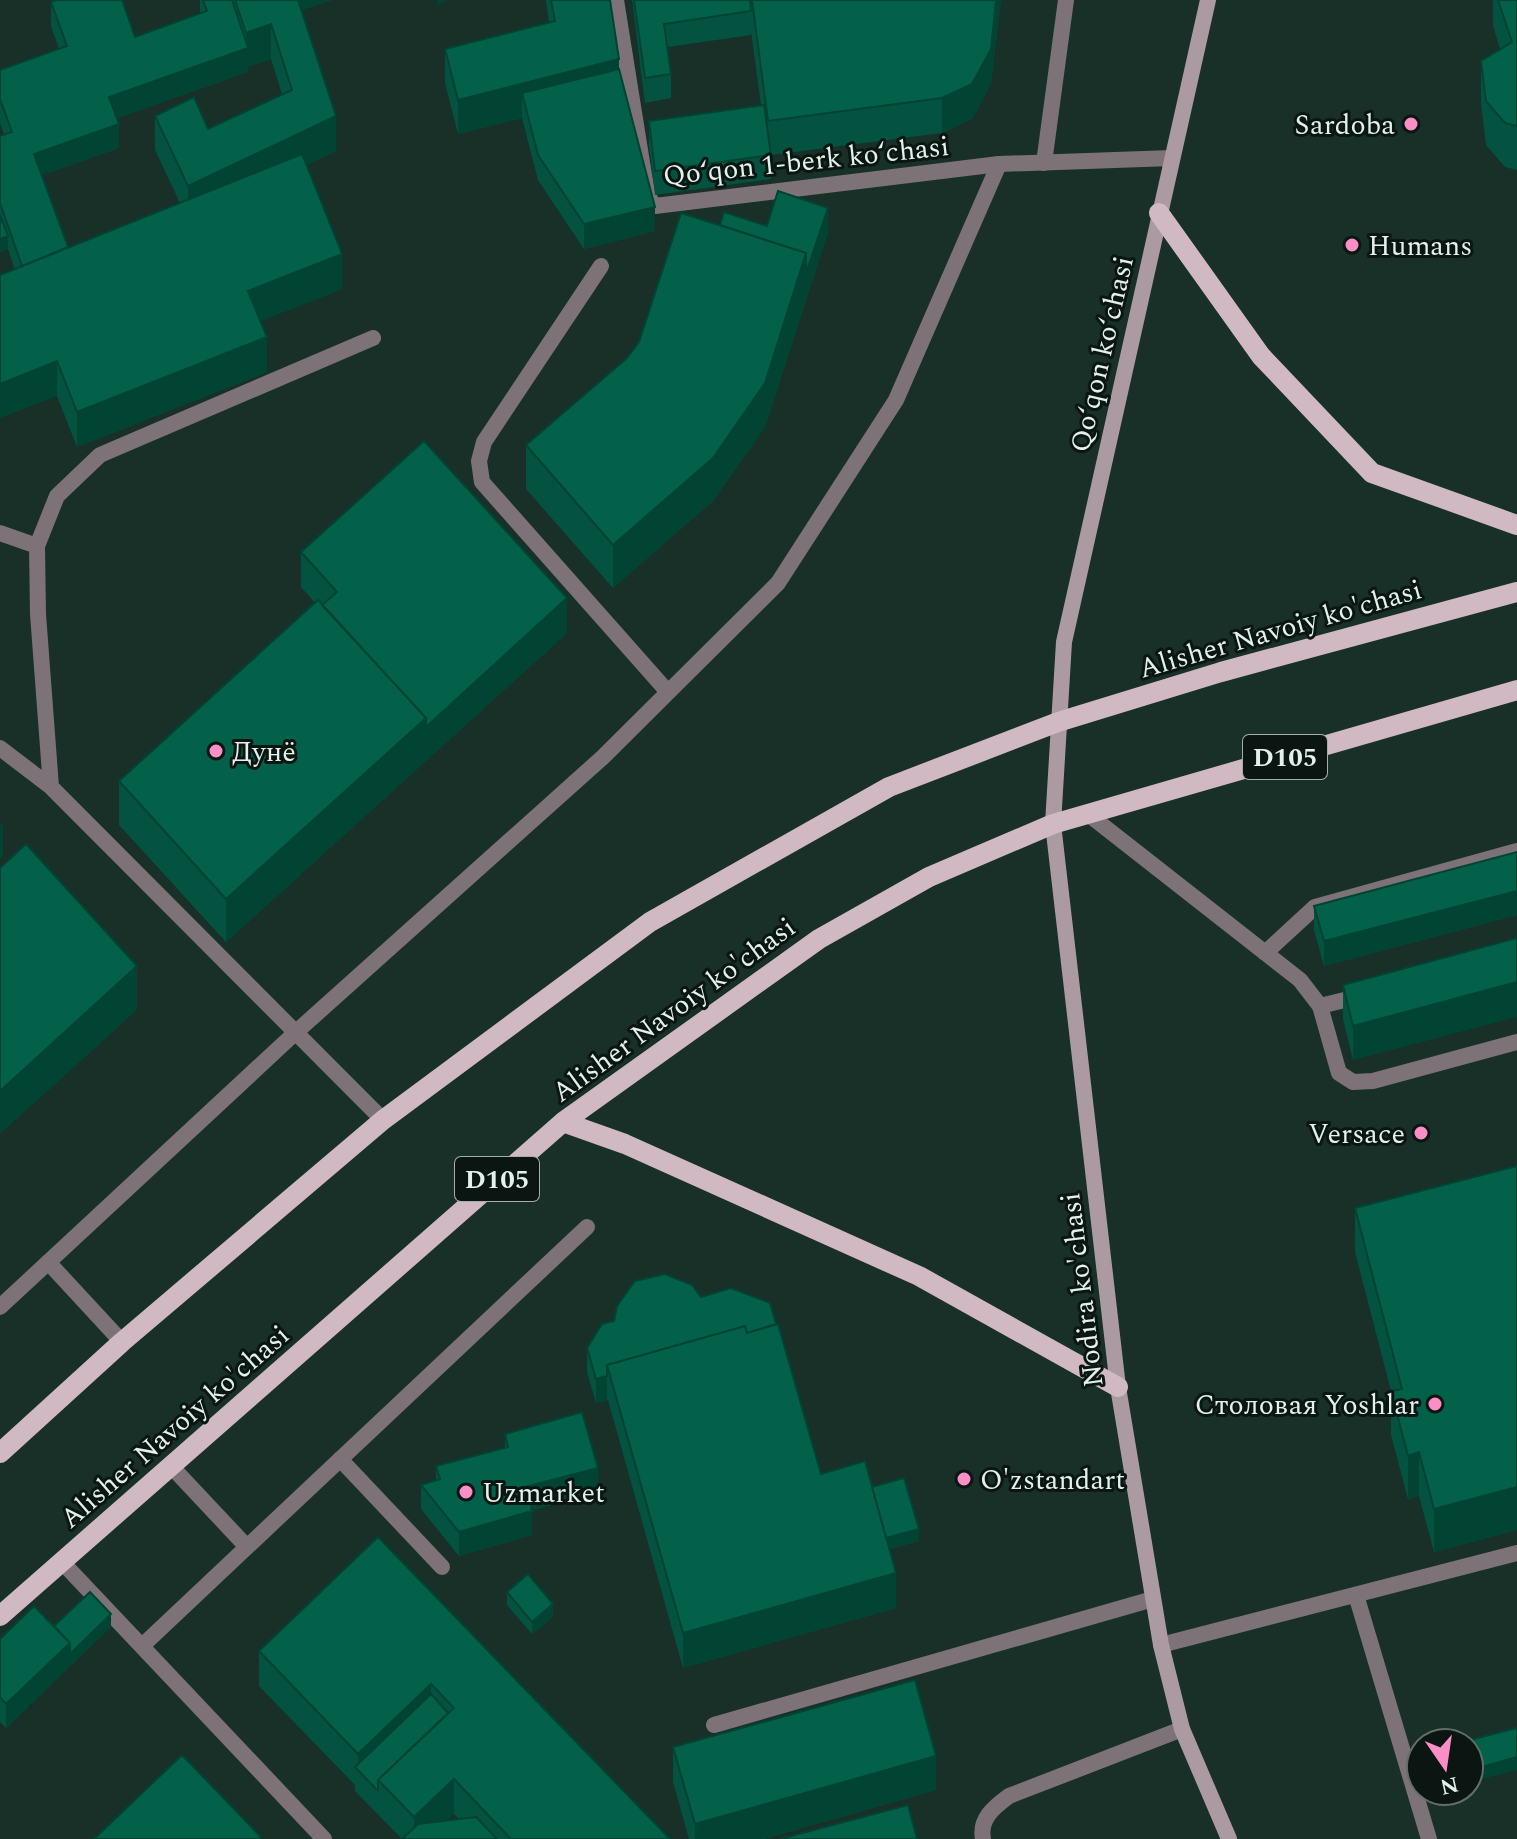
<svg xmlns="http://www.w3.org/2000/svg" width="1517" height="1839" font-family="Spectral,serif">
  <rect width="100%" height="100%" fill="#183028"/>
  <g fill="none" stroke-linecap="round" stroke-linejoin="round">
    <path stroke="#7d7277" stroke-width="16" d="M1044,163l22,-163
      M601,266l-117,176 -5,19 3,21 185,209
      M0,533l37,13
      M0,748l51,39 332,333
      M51,787l-13,-173 -1,-68 20,-50 43,-41 273,-117
      M1088,814l212,166 20,26 19,67 14,9 20,-1 144,-39
      M1265,953l50,-46 202,-56
      M1320,1006l41,-10
      M48,1262l74,80
      M0,1307l295,-274 308,-276 175,-174 118,-183 103,-236
      M340,1459l102,108
      M171,1466l76,81 340,-320
      M62,1562l262,277
      M1356,1595l73,244
      M1161,1645l356,-92
      M142,1646l105,-99
      M714,1725l439,-126
      M983,1839c-4,-20 11,-32 26,-43l173,-67"/>
    <path stroke="#7d7277" stroke-width="16" d="M616,0l28,175 4,22 7,9 344,-42 173,-6"/>
    <path stroke="#ac9aa2" stroke-width="16" d="M1208,0l-144,642 -11,182 65,563 43,258 21,84 47,110"/>
    <path stroke="#d0b9c3" stroke-width="20" d="M1159,213l102,143 111,117 145,52
      M563,1122l62,22 294,132 199,111
      M0,1453l122,-111 261,-222 267,-198 239,-135 169,-65 163,-50 296,-80
      M0,1616l563,-494 256,-183 110,-62 124,-53 464,-134"/>
  </g>
  <path fill="#035340" fill-rule="evenodd" d="M200,0h132l-31,10 35,141 -30,14 36,124 -82,32 7,51 -190,75 -20,-51 -49,-147 -8,3v-116l4,-2 -4,-11v-53l59,-21 -8,-23v-24l84,35 65,-24zM271,59l11,35 -74,35 -53,-13v34l25,53 -112,44 -26,-72 77,-27 -2,-30 131,-46v-5z
    M546,0h64l9,69 36,162 -71,18 -46,-69 -16,-62 -64,16 -13,-51v-34l104,-26z
    M632,0h369l-10,84 -19,35 -30,14 -171,22v24l-116,16 -6,-50v-24l112,-16 -10,-74v4l-83,12 3,27v24l-26,5z
    M1493,0h24v170l-12,-3 -19,-22 -5,-41v-43l19,-12 -7,-23z
    M720,225l47,1 61,6 -63,195 -52,74 -100,87 -87,-99v-44l101,-87z
    M301,552l266,81 -341,309 -107,-117v-44l196,-178 -14,-16z
    M1517,852v63l-193,51 -10,-36v-24z
    M1517,938l-164,122 -10,-41v-34z
    M1517,1166v364l-83,22 -15,-56 -11,3 -17,-64v-44l-36,-139v-44z
    M587,1348l234,126 51,13 47,54 -29,8 6,59 -213,60 -75,-268 -12,3 -9,-31z
    M505,1434l93,58 -66,18v25l-73,21 -38,-47v-24l15,-5v-14l69,-18z
    M378,1537l292,302h-268l-47,-48v-6l-96,-99v-35zM454,1814l5,5 -12,1z
    M507,1592l46,25 -21,17 -25,-29z
    M54,1626l57,1 -105,101 -6,-6v-83z
    M1517,1728l-39,52 -8,-28v-12z
    M673,1747l263,43 -172,49h-75l-16,-57z"/>
  <path fill="#024434" d="M291,0h41l-41,14z
    M437,0h12l-12,5z
    M996,0h5l-10,84 -19,35 -30,14v-35z
    M271,24v35l-23,8v5l-139,49v-24l137,-49v-15z
    M619,59v34h-97v25l-64,16v-34z
    M336,116v35l-148,69v-34z
    M119,124v24l-85,30v-24z
    M655,207v24l-71,18v-25z
    M828,208v24l-63,195 -52,74 -100,87v-43l193,-292z
    M8,236v13l-8,3v-13z
    M342,254v35l-94,37v-35z
    M267,337v35l-190,75v-35z
    M57,361v35l-57,22v-34z
    M567,598v35l-141,128v-34z
    M426,718v43l-200,181v-43z
    M3,822v35l-3,3v-35z
    M1517,891v24l-193,51v-25z
    M137,966v44l-137,124v-43z
    M1517,982v35l-164,43v-34z
    M607,1376v24l-11,3v-24z
    M1419,1452v44l-11,3v-43z
    M598,1468v24l-73,19v-24z
    M1517,1487v43l-83,22v-43z
    M532,1511v24l-73,21v-24z
    M919,1529v12l-38,11v-13z
    M896,1573v35l-213,60v-35z
    M553,1604v13l-21,17v-12z
    M111,1614v13l-105,101v-24l64,-61z
    M431,1684v34l-73,52v-16z
    M936,1756v34l-172,49h-69v-15z
    M1517,1757v13l-39,10v-12z
    M454,1779v35l-26,25h-14v-22z"/>
  <path fill="#03614a" stroke="#024434" stroke-width="2" d="M57,0h65l13,37 72,-26 -4,-11h29l16,48 -139,49 10,27 -85,30 34,93 -46,19 -22,-63v-67l12,-4 -12,-33v-29l67,-24 -16,-44z
    M235,0h63l38,116 -148,70 -33,-70 39,-19 14,32 84,-39 -21,-66 -25,9z
    M551,0h59l9,59 -161,41 -13,-51 110,-28z
    M634,0h116l1,11 -87,13 7,50 -26,4z
    M752,0h244l-5,49 -19,35 -30,14 -174,23z
    M1498,0h19v126l-12,-3 -19,-22 -5,-40 31,-19z
    M619,69l36,138 -71,17 -46,-69 -16,-62z
    M764,105l7,50 -116,16 -6,-50z
    M302,154l40,100 -94,37 19,46 -190,75 -20,-51 -57,23v-109z
    M778,191l50,17 -22,65v-20l-86,-28 4,-13 43,14z
    M681,213l125,40 -41,130 -52,75 -100,87 -87,-100 101,-87 12,-16z
    M0,215l8,21 -8,3z
    M424,441l143,157 -141,129v-9l-104,-113 15,-13 -36,-40z
    M318,600l108,118 -200,181 -107,-118z
    M26,844l111,122 -137,125v-223z
    M1517,852v39l-193,50 -10,-35z
    M1517,938v44l-164,44 -10,-41z
    M1517,1166v321l-83,22 -15,-57 -11,4 -17,-65 11,-2 -47,-181z
    M665,1274l27,11 9,12 30,-9 39,15 6,21 -29,9 -2,-7 -138,39v11l-11,3 -9,-31 15,-24 12,-3 3,-15 18,-25z
    M778,1324l43,150 44,-13 31,112 -213,60 -76,-268 138,-39 2,7z
    M582,1412l16,56 -73,19 7,24 -73,21 -38,-47 19,-6 -4,-13 72,-19 -3,-13z
    M904,1478l15,51 -33,9 -14,-51z
    M378,1537l292,302h-159l-57,-60 -40,38 -36,-37 76,-72 -23,-24 -73,70 -99,-103z
    M528,1574l25,30 -21,18 -25,-30z
    M90,1592l21,22 -41,40v-11l-16,-17z
    M34,1606l36,37 -64,61 -6,-7v-58z
    M915,1680l21,76 -241,68 -22,-77z
    M431,1694l17,19 -70,67v11l-23,-24z
    M1517,1728v29l-39,11 -8,-28z
    M182,1755l79,82 -2,2h-165z
    M908,1805l9,34h-137z
    M476,1817l21,22h-95l16,-15z"/>
  <g fill="#fb8fc5" stroke="#0b1612" stroke-width="3">
    <circle cx="1411" cy="124" r="8"/>
    <circle cx="1352" cy="245" r="8"/>
    <circle cx="216" cy="751" r="8"/>
    <circle cx="1421" cy="1133" r="8"/>
    <circle cx="1435" cy="1404" r="8"/>
    <circle cx="964" cy="1479" r="8"/>
    <circle cx="466" cy="1492" r="8"/>
  </g>
  <g text-anchor="middle" stroke-width="6" stroke-linejoin="round" paint-order="stroke">
    <g fill="#0b1612" stroke="#a2afaa" stroke-width="2">
      <rect x="1243" y="735" width="84" height="44" rx="6"/>
      <rect x="455" y="1157" width="84" height="44" rx="6"/>
    </g>
    <g font-size="26" font-weight="bold" fill="#e2f1eb">
      <text x="1285" y="766">D105</text>
      <text x="497" y="1188">D105</text>
    </g>
    <g font-size="28" fill="#e2f1eb" stroke="#0b1612" text-anchor="start">
      <text x="1395" y="134" text-anchor="end">Sardoba</text>
      <text x="1368" y="255">Humans</text>
      <text x="232" y="761">Дунё</text>
      <text x="1405" y="1143" text-anchor="end">Versace</text>
      <text x="1419" y="1414" text-anchor="end">Столовая Yoshlar</text>
      <text x="980" y="1489">O'zstandart</text>
      <text x="482" y="1502">Uzmarket</text>
    </g>
    <g font-size="28" fill="#e2f1eb" stroke="#0b1612">
      <text transform="translate(806 160) rotate(-6)" y="10">Qoʻqon 1-berk koʻchasi</text>
      <text transform="translate(1101 354) rotate(-77)" y="10">Qoʻqon koʻchasi</text>
      <text transform="translate(1280 628) rotate(-16)" y="10">Alisher Navoiy ko'chasi</text>
      <text transform="translate(673 1009) rotate(-36)" y="10">Alisher Navoiy ko'chasi</text>
      <text transform="translate(1081 1290) rotate(-97)" y="10">Nodira ko'chasi</text>
      <text transform="translate(174 1426) rotate(-41)" y="10">Alisher Navoiy ko'chasi</text>
    </g>
  </g>
  <g transform="translate(1445 1767) rotate(167)"><circle r="38" fill="#0b1612" stroke="#616e69" stroke-width="2"/>
  <path d="M0-6L14 30L0 20L-14 30Z" fill="#fb8fc5"/>
  <text y="-12" font-size="22" font-weight="bold" text-anchor="middle" fill="#e2f1eb">N</text>
  </g>
</svg>
